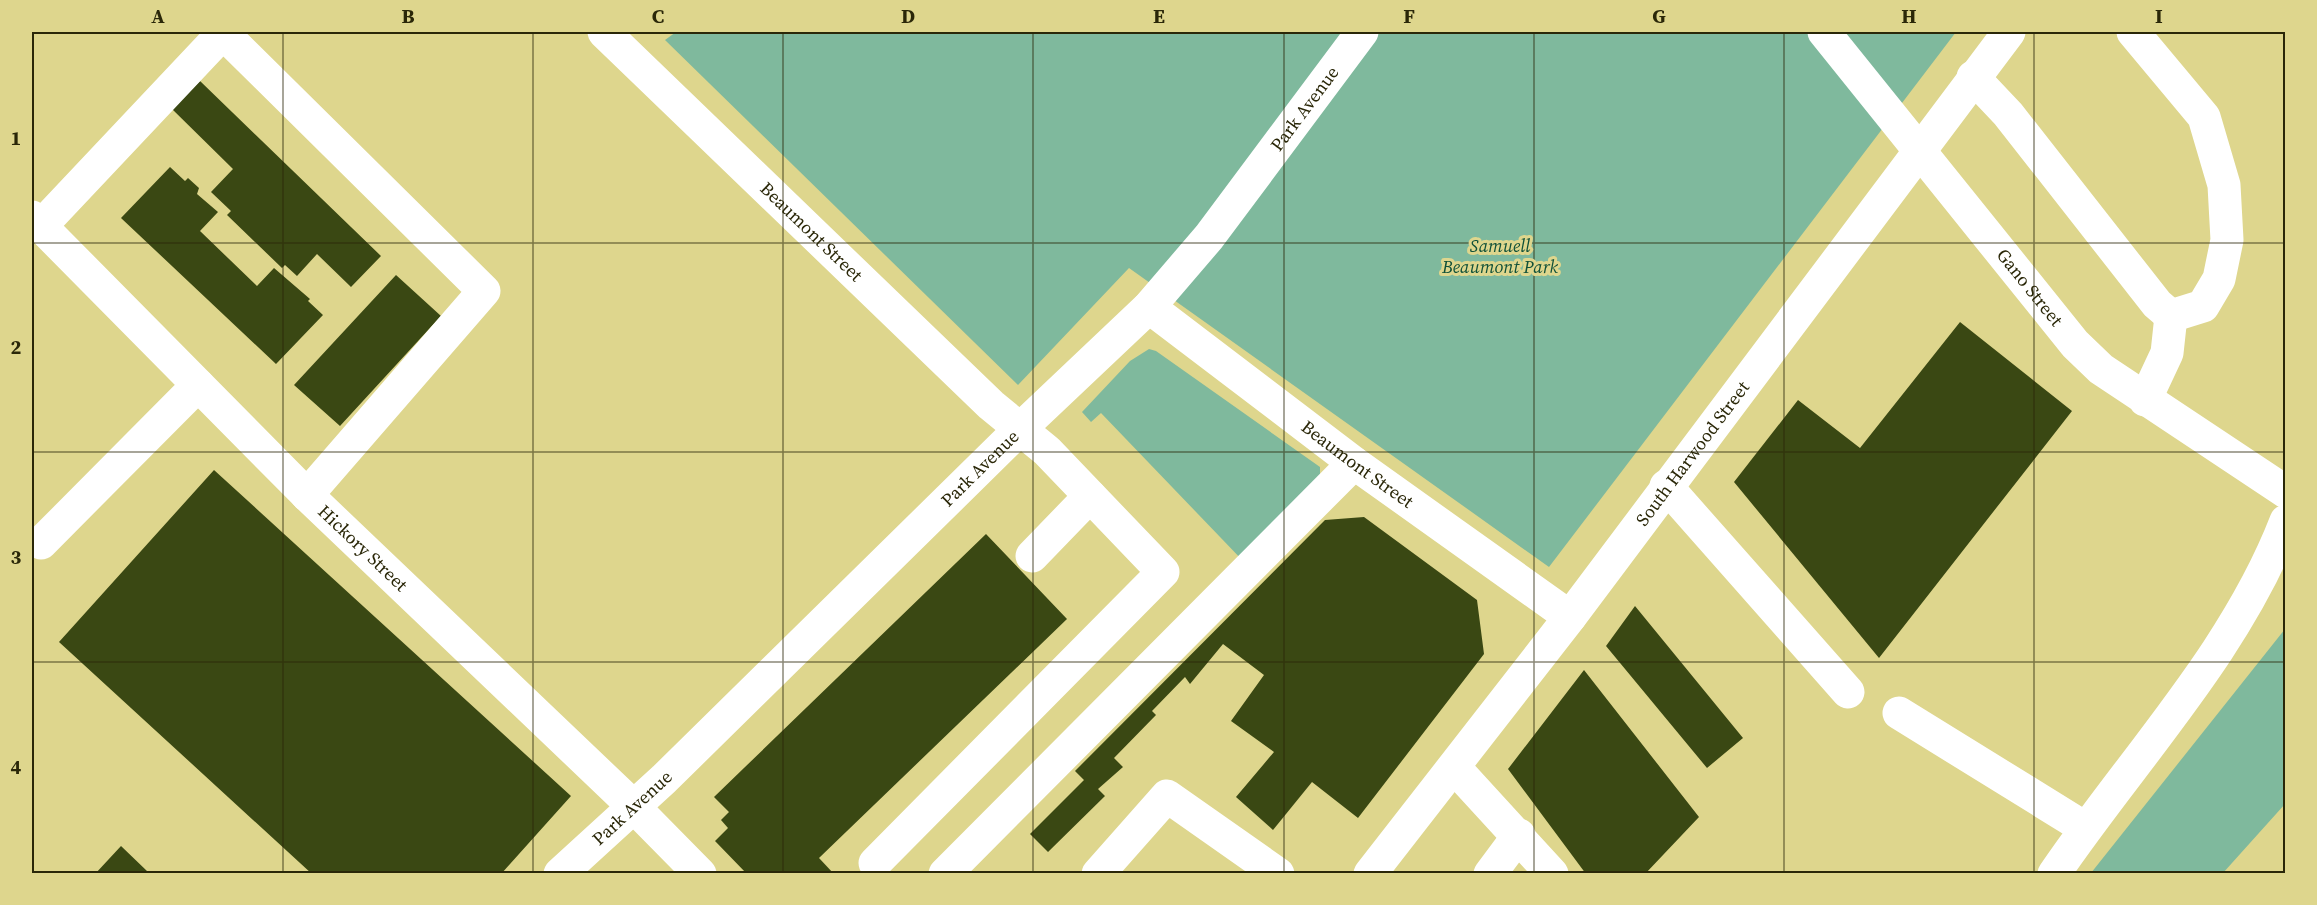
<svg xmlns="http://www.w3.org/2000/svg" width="2317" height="905" font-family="'Source Serif 4',serif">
  <rect width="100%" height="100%" fill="#ded68d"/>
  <path fill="#7fb99d" d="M676,32h1280l-407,535 -420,-299 -111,117 -353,-345z
    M1149,349l7,2 164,116v22l-75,74 -144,-150 -10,9 -9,-10 48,-51z
    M2285,629v175l-62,69h-132z"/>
  <path fill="#3a4813" d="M200,81l181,175 -30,31 -34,-33 -20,22 -12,-11 -3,3 -55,-53 4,-4 -20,-19 22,-23 -61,-60z
    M170,167l15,14 3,-3 11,10 -2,6 21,18 -18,19 57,55 17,-18 36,31 -2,2 15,14 -47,49 -155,-146z
    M396,275l45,41 -101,110 -46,-41z
    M1960,322l112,89 -193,247 -145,-176 64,-82 62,48z
    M214,470l357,326 -70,78h-189l-253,-232z
    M1364,517l113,83 7,54 -126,164 -46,-36 -39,48 -37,-33 38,-45 -43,-31 33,-46 -41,-31 -33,40 -5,-7 -33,34 4,4 -42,43 9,9 -25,22 7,7 -57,56 -18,-18 54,-54 -9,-9 250,-251z
    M986,534l81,85 -248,239 15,16h-87l-32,-33 13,-13 -7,-8 8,-8 -15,-15z
    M1635,606l108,132 -36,30 -101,-122z
    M1584,670l115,147 -54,57h-59l-78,-105z
    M121,846l26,25 -2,3h-50z"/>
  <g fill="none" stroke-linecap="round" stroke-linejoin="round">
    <g stroke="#fff" stroke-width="33">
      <path id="s1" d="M604,32l387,373 56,46 116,121 -288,291"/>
      <path id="s2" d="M1824,32l251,312 26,25 185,123"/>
      <path d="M1973,77l35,37 149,190 14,12 32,-10 16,-27 8,-39 -3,-55 -20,-68 -71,-85"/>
      <path id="s3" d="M32,217l275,278 326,311 67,68"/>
      <path d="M41,226l182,-193 261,258 -177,204"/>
      <path id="s4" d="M1149,307l205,156 216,154"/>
      <path d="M2145,400l22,-47 4,-37"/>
      <path d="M1666,486l182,206"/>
      <path d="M41,543l157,-158"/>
      <path d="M1032,556l58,-60"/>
      <path d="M1899,713l186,115"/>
      <path d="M1454,767l98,107"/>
      <path id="s5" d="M560,874l104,-95 355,-349 130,-123 60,-70 153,-205"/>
      <path d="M945,874l409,-411"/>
      <path d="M1098,874l69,-78 111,78"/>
      <path d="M1490,874l29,-39"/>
    </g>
    <g stroke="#fff" stroke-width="33">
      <path id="s6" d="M1370,874l200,-257 439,-585"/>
      <path d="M2054,874c79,-116 181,-221 232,-353"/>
    </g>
  </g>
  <path fill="none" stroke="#2a2708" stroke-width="1.5" stroke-opacity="0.55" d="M283,32v842M533,32v842M783,32v842M1033,32v842M1284,32v842M1534,32v842M1784,32v842M2034,32v842M32,243h2254M32,452h2254M32,662h2254"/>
  <g text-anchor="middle" stroke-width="6" stroke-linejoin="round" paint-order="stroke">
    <g font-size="18" fill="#2a2708" stroke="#ded68d">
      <text dy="6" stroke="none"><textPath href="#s5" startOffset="1070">Park Avenue</textPath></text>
      <text dy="6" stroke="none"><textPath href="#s1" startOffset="288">Beaumont Street</textPath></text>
      <text dy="6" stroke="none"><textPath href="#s2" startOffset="328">Gano Street</textPath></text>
      <text dy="6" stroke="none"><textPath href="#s6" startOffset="530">South Harwood Street</textPath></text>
      <text dy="6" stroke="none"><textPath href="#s4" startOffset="261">Beaumont Street</textPath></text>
      <text dy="6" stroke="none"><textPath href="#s5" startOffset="584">Park Avenue</textPath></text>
      <text dy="6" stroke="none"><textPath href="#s3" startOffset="468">Hickory Street</textPath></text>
      <text dy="6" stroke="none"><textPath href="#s5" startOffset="98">Park Avenue</textPath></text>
    </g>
    <g font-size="18" font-style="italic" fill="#105139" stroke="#ded68d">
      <text x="1500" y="252">Samuell<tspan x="1500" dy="21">Beaumont Park</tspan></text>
    </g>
  </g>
  <rect width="2317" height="905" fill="none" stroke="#ded68d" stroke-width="66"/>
  <rect x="33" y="33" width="2251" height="839" fill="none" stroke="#2a2708" stroke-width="2"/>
  <g font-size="20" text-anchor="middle" font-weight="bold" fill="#2a2708">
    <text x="158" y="23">A</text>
    <text x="408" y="23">B</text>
    <text x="658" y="23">C</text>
    <text x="908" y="23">D</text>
    <text x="1159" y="23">E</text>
    <text x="1409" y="23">F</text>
    <text x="1659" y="23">G</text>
    <text x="1909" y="23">H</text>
    <text x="2159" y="23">I</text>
    <text x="16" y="145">1</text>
    <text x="16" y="354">2</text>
    <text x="16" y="564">3</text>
    <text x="16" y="774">4</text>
  </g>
</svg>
